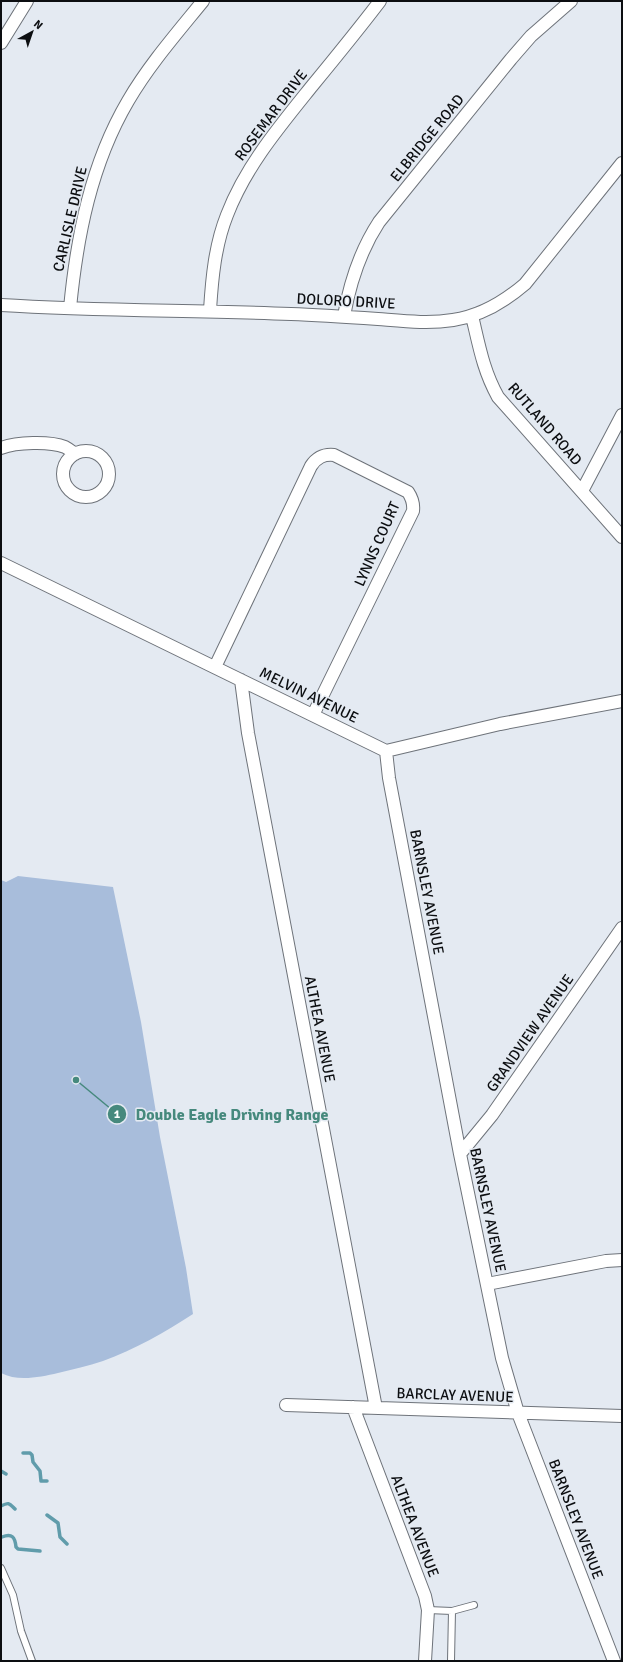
<svg xmlns="http://www.w3.org/2000/svg" width="623" height="1662" font-family="Signika,sans-serif">
  <rect width="100%" height="100%" fill="#e4eaf2"/>
  <path fill="#a8bddb" d="M18,876l95,11 28,135 19,115 26,131 7,46c-28,18 -59,36 -90,47 -15,5 -30,8 -45,12 -18,4 -40,9 -57,0v-493l5,2z"/>
  <g fill="none" stroke-linecap="round" stroke-linejoin="round">
    <path stroke="#609cab" stroke-width="3.5" d="M23,1453h7l2,2 1,7 7,9 1,10h6
      M1,1471l5,3
      M1,1506c8,-4 8,-3 14,3
      M47,1515l11,8 2,14 7,7
      M2,1537c10,-4 13,0 14,10l2,2 22,2"/>
    <g stroke="#6e737a" stroke-width="8">
      <path id="lane" d="M1,1568l12,27 8,36 11,30
        M428,1610l24,1 -1,50
        M452,1611l22,-6"/>
    </g>
    <g stroke="#6e737a" stroke-width="14">
      <path id="street" d="M1,43l26,-42
        M1,305c96,6 193,5 290,9 29,1 58,3 87,5 25,2 50,5 75,1 28,-4 51,-18 72,-36l97,-121
        M70,308c7,-72 21,-144 58,-207 21,-36 49,-68 75,-100
        M210,310c2,-32 5,-65 17,-95 19,-49 52,-88 85,-129 23,-28 46,-56 68,-85
        M344,316c6,-34 16,-65 35,-94l132,-163 20,-23 40,-35
        M472,316c7,29 11,54 26,81l124,140
        M1,448c15,-6 49,-7 64,-1 4,2 7,5 10,7
        M63 474a23 23 0 1 1 46 0a23 23 0 1 1-46 0Z
        M582,491l40,-76
        M1,563l385,188 114,-27 122,-23
        M215,667l96,-201c6,-9 13,-12 23,-11l74,37c4,6 6,11 5,19l-100,204
        M241,680l7,53 128,675
        M386,751l3,27 71,376 42,204 16,55 96,248
        M460,1154l32,-39 130,-187
        M487,1284l119,-23 16,-1
        M286,1405l336,11
        M353,1407l72,189 3,14 -3,51"/>
    </g>
    <use href="#lane" stroke="#fff" stroke-width="6"/>
    <use href="#street" stroke="#fff" stroke-width="12"/>
  </g>
  <g text-anchor="middle" stroke-width="3" stroke-linejoin="round" paint-order="stroke">
    <g font-size="15" fill="#0c0e11" stroke="#e4eaf2">
      <text transform="translate(271 115) rotate(-53)" y="5">ROSEMAR DRIVE</text>
      <text transform="translate(427 138) rotate(-51)" y="5">ELBRIDGE ROAD</text>
      <text transform="translate(70 219) rotate(-77)" y="5">CARLISLE DRIVE</text>
      <text transform="translate(346 301) rotate(3)" y="5">DOLORO DRIVE</text>
      <text transform="translate(545 424) rotate(49)" y="5">RUTLAND ROAD</text>
      <text transform="translate(377 544) rotate(-66)" y="5">LYNNS COURT</text>
      <text transform="translate(309 695) rotate(26)" y="5">MELVIN AVENUE</text>
      <text transform="translate(427 892) rotate(79)" y="5">BARNSLEY AVENUE</text>
      <text transform="translate(320 1029) rotate(79)" y="5">ALTHEA AVENUE</text>
      <text transform="translate(530 1033) rotate(-55)" y="5">GRANDVIEW AVENUE</text>
      <text transform="translate(488 1210) rotate(78)" y="5">BARNSLEY AVENUE</text>
      <text transform="translate(455 1395) rotate(2)" y="5">BARCLAY AVENUE</text>
      <text transform="translate(576 1519) rotate(69)" y="5">BARNSLEY AVENUE</text>
      <text transform="translate(415 1526) rotate(69)" y="5">ALTHEA AVENUE</text>
    </g>
  </g>
  <path fill="none" stroke="#46897d" stroke-width="1.5" d="M76 1080L117 1114"/>
  <g fill="#46897d" stroke="#e4eaf2" stroke-width="1.5">
    <circle cx="76" cy="1080" r="4"/>
    <circle cx="117" cy="1114" r="10"/>
  </g>
  <g font-size="12" text-anchor="middle" font-weight="bold" fill="#fff">
    <text x="117" y="1118">1</text>
  </g>
  <g font-size="16" text-anchor="middle" font-weight="bold" fill="#46897d" stroke="#e4eaf2" stroke-width="3" stroke-linejoin="round" paint-order="stroke">
    <text x="232" y="1120">Double Eagle Driving Range</text>
  </g>
  <rect width="623" height="1662" fill="none" stroke="#0c0e11" stroke-width="4"/>
  <g transform="translate(32 32) rotate(40)" stroke="#e4eaf2" stroke-width="3" paint-order="stroke">
  <path d="M0-3L7 15L0 10L-7 15Z" fill="#0c0e11"/>
  <text y="-6" font-size="11" font-weight="bold" text-anchor="middle" fill="#0c0e11">N</text>
  </g>
</svg>
